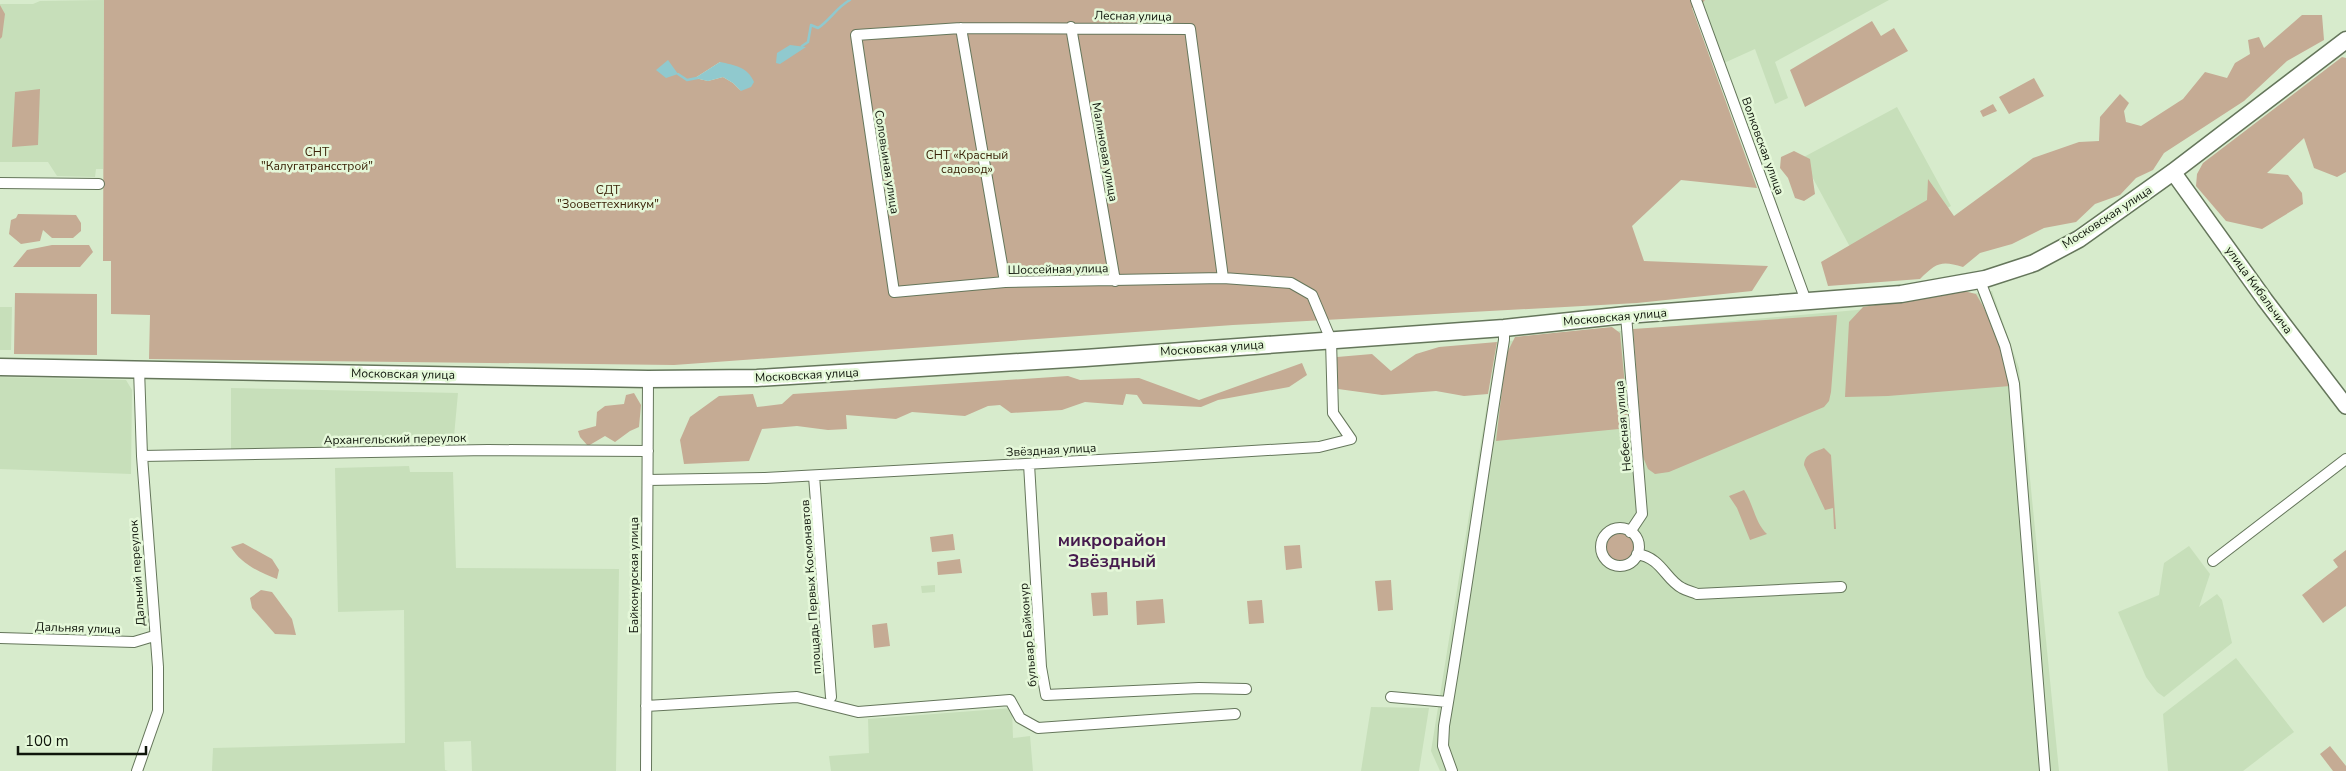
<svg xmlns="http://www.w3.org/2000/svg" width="2346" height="771" font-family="'Nunito Sans',sans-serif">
  <rect width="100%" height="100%" fill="#d7ebcc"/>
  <path fill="#c7dfba" d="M104,0l-1,169h-7l-1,8 -38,-1 -9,-14h-48v-158h33l7,-3z
    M1705,0h184l-114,62 13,36 -13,6 -20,-55 -31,14 -23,-58z
    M1897,107l54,99 -95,52 -54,-100z
    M1992,291l27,77 40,403h-619l-9,-20 66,-409 360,-32z
    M0,307h12l-1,43h-11z
    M0,377l126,3 6,10 -1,84 -131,-5z
    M231,388l227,5 -5,54 -222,4z
    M409,466l1,6h43l3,96 163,1 -3,202h-144l-1,-30 -27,1 1,28 3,1h-236l1,-23 192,-5 -1,-133 -66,2 -3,-144z
    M2189,546l21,28 -11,33 18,-13 5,6 10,43 -68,54 -7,-5 -11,-15 -28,-65 41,-17 5,-32z
    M935,585v7l-13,1 -1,-7z
    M2236,658l58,74 -51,39h-75l-5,-57z
    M1371,707l58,1 -10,63h-58z
    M1012,708l1,30 17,-2 3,35h-202l-2,-15 40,-3 -1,-34z"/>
  <path fill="#c5ab94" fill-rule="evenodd" d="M104,0h1601l-4,5 -9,3 65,180 -76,-8 -49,46 12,35 124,5 -16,25 -115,12 -404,22 -559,40 -525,-6 1,-44 -39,-1v-53h-8zM720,62l21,29 -8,-8 -10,-6 -15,4 -13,-3z
    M0,5l5,9 -3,23 -2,2z
    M2302,15h20l2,25 -37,21 -43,40 -80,52 -11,17 -17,8 -16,17 -25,9 -19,18 -32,6 -32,16 -32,9 -17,14c-22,-7 -27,-4 -43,12l-92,7 -7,-24 106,-62 1,-21 26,37 79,-58 46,-16 20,-1 1,-24 20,-23 9,9 -5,8 2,11 15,4 42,-27 22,-27 22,6 8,-15 15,-9 -2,-14 11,-3 5,11z
    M1872,21l9,15 13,-8 14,23 -103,56 -15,-37z
    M2342,57l4,1v114l-9,5 -23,-9 -10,-30 -37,35 21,2 14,18 1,11 -41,25 -36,-8 -30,-35 1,-12 6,-11z
    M2034,78l10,18 -35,18 -10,-17z
    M40,89l-2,56 -26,2 3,-55z
    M1993,104l4,7 -14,6 -3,-6z
    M1794,151l16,8 5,35 -11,7 -9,-3 -7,-20 -8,-10 1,-11z
    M18,214l58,1 5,8v8l-8,7h-21l-9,-8 -3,11 -19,3 -12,-10 2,-14 5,-2z
    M52,245h37l4,7 -13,15h-67l14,-17z
    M1964,291l12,3c17,27 28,61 34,92l-122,10 -43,1 4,-75 14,-15z
    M15,293l82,1v61l-83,-1z
    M1837,315l-6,77 -2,9 -5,6 -155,65 -14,2 -7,-5 -5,-12 -10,-128z
    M1612,327l8,6 9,95 -133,13 10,-86 9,-18z
    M1497,342l-9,52 -24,2 -28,-5 -54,4 -44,-6 -1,-32 35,-3 19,17 25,-17 23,-7z
    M1302,363l5,12 -18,12 -71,13 -17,7 -58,-3 -6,-9 -11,-1 -3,11 -38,-3 -23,8 -51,3 -11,-8 -12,1 -23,10 -53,-4 -16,7 -50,-4 1,14 -19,1 -31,-4 -35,3 -13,32 -65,3 -4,-24 10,-23 29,-21 34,-2 4,13 25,-3 11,-10 275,-18 12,4 59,-2 60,22z
    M634,393l7,12 -2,22 -9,4 -15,11 -10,-6 -17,10 -8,-9 -2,-6 18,-5 1,-14 8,-6 19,-2 2,-9z
    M1824,448l7,7 5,74h-2l-1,-21 -8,2 -21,-45c1,-12 11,-13 20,-17z
    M1744,490c9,13 11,33 23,44l-17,6 -13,-32 -8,-12z
    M1606 547a14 14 0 1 1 28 0a14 14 0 1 1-28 0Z
    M953,534l2,16 -23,2 -2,-15z
    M243,543l29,16 7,11 -2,9c-17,-6 -37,-16 -46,-32z
    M1300,545l2,23 -16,2 -2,-24z
    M2346,550v56l-23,17 -21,-28 36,-28 -5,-7z
    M960,559l2,14 -24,2 -1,-13z
    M1391,580l2,30 -15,1 -3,-30z
    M261,590l11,2 20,27 4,16 -21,-1 -23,-26 -2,-10z
    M1107,592l1,23 -15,1 -2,-23z
    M1163,599l2,24 -28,2 -1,-24z
    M1262,600l2,23 -15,1 -2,-23z
    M887,623l3,23 -16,2 -2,-23z
    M2330,746l16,20v5h-13l-13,-17z"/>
  <path fill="#90c9ce" d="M790,45l16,2 -26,17 -4,-1 1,-10z
    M668,60l10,14 -12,4 -10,-8z
    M720,62c14,3 28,5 34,20l-3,5 -10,4 -8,-8 -10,-6 -15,4 -13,-3z"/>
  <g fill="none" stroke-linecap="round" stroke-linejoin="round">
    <path stroke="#90c9ce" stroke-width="2.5" d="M802,46l6,-4 3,-17 7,3c12,-8 19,-21 32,-28
      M678,74l9,6 10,-2"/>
    <g stroke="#65765b" stroke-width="12">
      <path id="street" d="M1696,0l110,301
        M1071,27l44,254
        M961,28l44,254
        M0,183l99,1
        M1980,281l25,65 9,38 31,387
        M1626,315l16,199 -12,18
        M142,456l346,-6 160,1
        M1029,464l12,203 5,28 153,-7 47,1
        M814,476l17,221
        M648,480l117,-2 389,-21 165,-10 32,-8 -18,-26 -2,-73 -19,-45 -21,-12 -68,-5 -218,4 -111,10 -38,-257 105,-7 229,1 33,249
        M1601 547a19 19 0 1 1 38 0a19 19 0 1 1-38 0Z
        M1637,554c25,4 28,25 45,34 5,3 11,4 15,6l144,-7
        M2213,561l133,-102
        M0,638l134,4 20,-6
        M1391,697l57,5
        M646,706l151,-9 61,15 152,-12 10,18 18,10 197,-14
        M137,771l21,-60v-44l-16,-211 -3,-87
        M646,771l2,-392
        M1452,771l-9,-25 1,-20c22,-128 39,-257 60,-386v-12"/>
    </g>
    <g stroke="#65765b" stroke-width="18">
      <path id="secondary" d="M2173,172l92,128 81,106"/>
    </g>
    <g stroke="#65765b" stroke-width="19">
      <path id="primary" d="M0,367l648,12 109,-1 328,-20 419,-30 122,-13 275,-21 84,-15 49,-16 45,-24 94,-67 173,-132"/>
    </g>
    <use href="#street" stroke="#fff" stroke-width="10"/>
    <use href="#secondary" stroke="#fff" stroke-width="15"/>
    <use href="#primary" stroke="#fff" stroke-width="16"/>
  </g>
  <g text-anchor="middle" stroke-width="5" stroke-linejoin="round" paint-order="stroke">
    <g font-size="12" fill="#0f150b" stroke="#e5f8d9">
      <text transform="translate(1133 16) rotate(1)" y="4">Лесная улица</text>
      <text transform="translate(1763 146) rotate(70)" y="4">Волковская улица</text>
      <text transform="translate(1105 152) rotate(80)" y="4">Малиновая улица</text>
      <text transform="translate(887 162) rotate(81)" y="4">Соловьиная улица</text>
      <text transform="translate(2107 217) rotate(-33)" y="4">Московская улица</text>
      <text transform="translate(1058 269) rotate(-1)" y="4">Шоссейная улица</text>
      <text transform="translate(2259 290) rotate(54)" y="4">улица Кибальчича</text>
      <text transform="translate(1615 317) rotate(-5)" y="4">Московская улица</text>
      <text transform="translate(1212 348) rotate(-4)" y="4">Московская улица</text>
      <text transform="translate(403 374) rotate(1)" y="4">Московская улица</text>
      <text transform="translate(807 375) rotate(-3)" y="4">Московская улица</text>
      <text transform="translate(1623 426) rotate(-95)" y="4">Небесная улица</text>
      <text transform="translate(395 439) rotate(-1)" y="4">Архангельский переулок</text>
      <text transform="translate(1051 450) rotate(-3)" y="4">Звёздная улица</text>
      <text transform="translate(137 573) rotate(-94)" y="4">Дальний переулок</text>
      <text transform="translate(634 575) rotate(-90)" y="4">Байконурская улица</text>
      <text transform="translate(811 587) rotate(-94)" y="4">площадь Первых Космонавтов</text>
      <text transform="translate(78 628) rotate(2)" y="4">Дальняя улица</text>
      <text transform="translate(1028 635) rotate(-95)" y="4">бульвар Байконур</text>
    </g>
    <g font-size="12" fill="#3b2308" stroke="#e5f8d9">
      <text x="317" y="156">СНТ<tspan x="317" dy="14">"Калугатрансстрой"</tspan></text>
      <text x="967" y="159">СНТ «Красный<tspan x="967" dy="14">садовод»</tspan></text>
      <text x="608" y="194">СДТ<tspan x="608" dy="14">"Зооветтехникум"</tspan></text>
    </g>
    <g font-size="18" font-weight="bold" fill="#461b4e" stroke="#e5f8d9">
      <text x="1112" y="546">микрорайон<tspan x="1112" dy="21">Звёздный</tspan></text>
    </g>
  </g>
  <path d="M18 746v8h128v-8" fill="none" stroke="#0f150b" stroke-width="2.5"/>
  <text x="25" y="746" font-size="15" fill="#0f150b" stroke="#e5f8d9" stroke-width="4" paint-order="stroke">100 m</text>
</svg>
